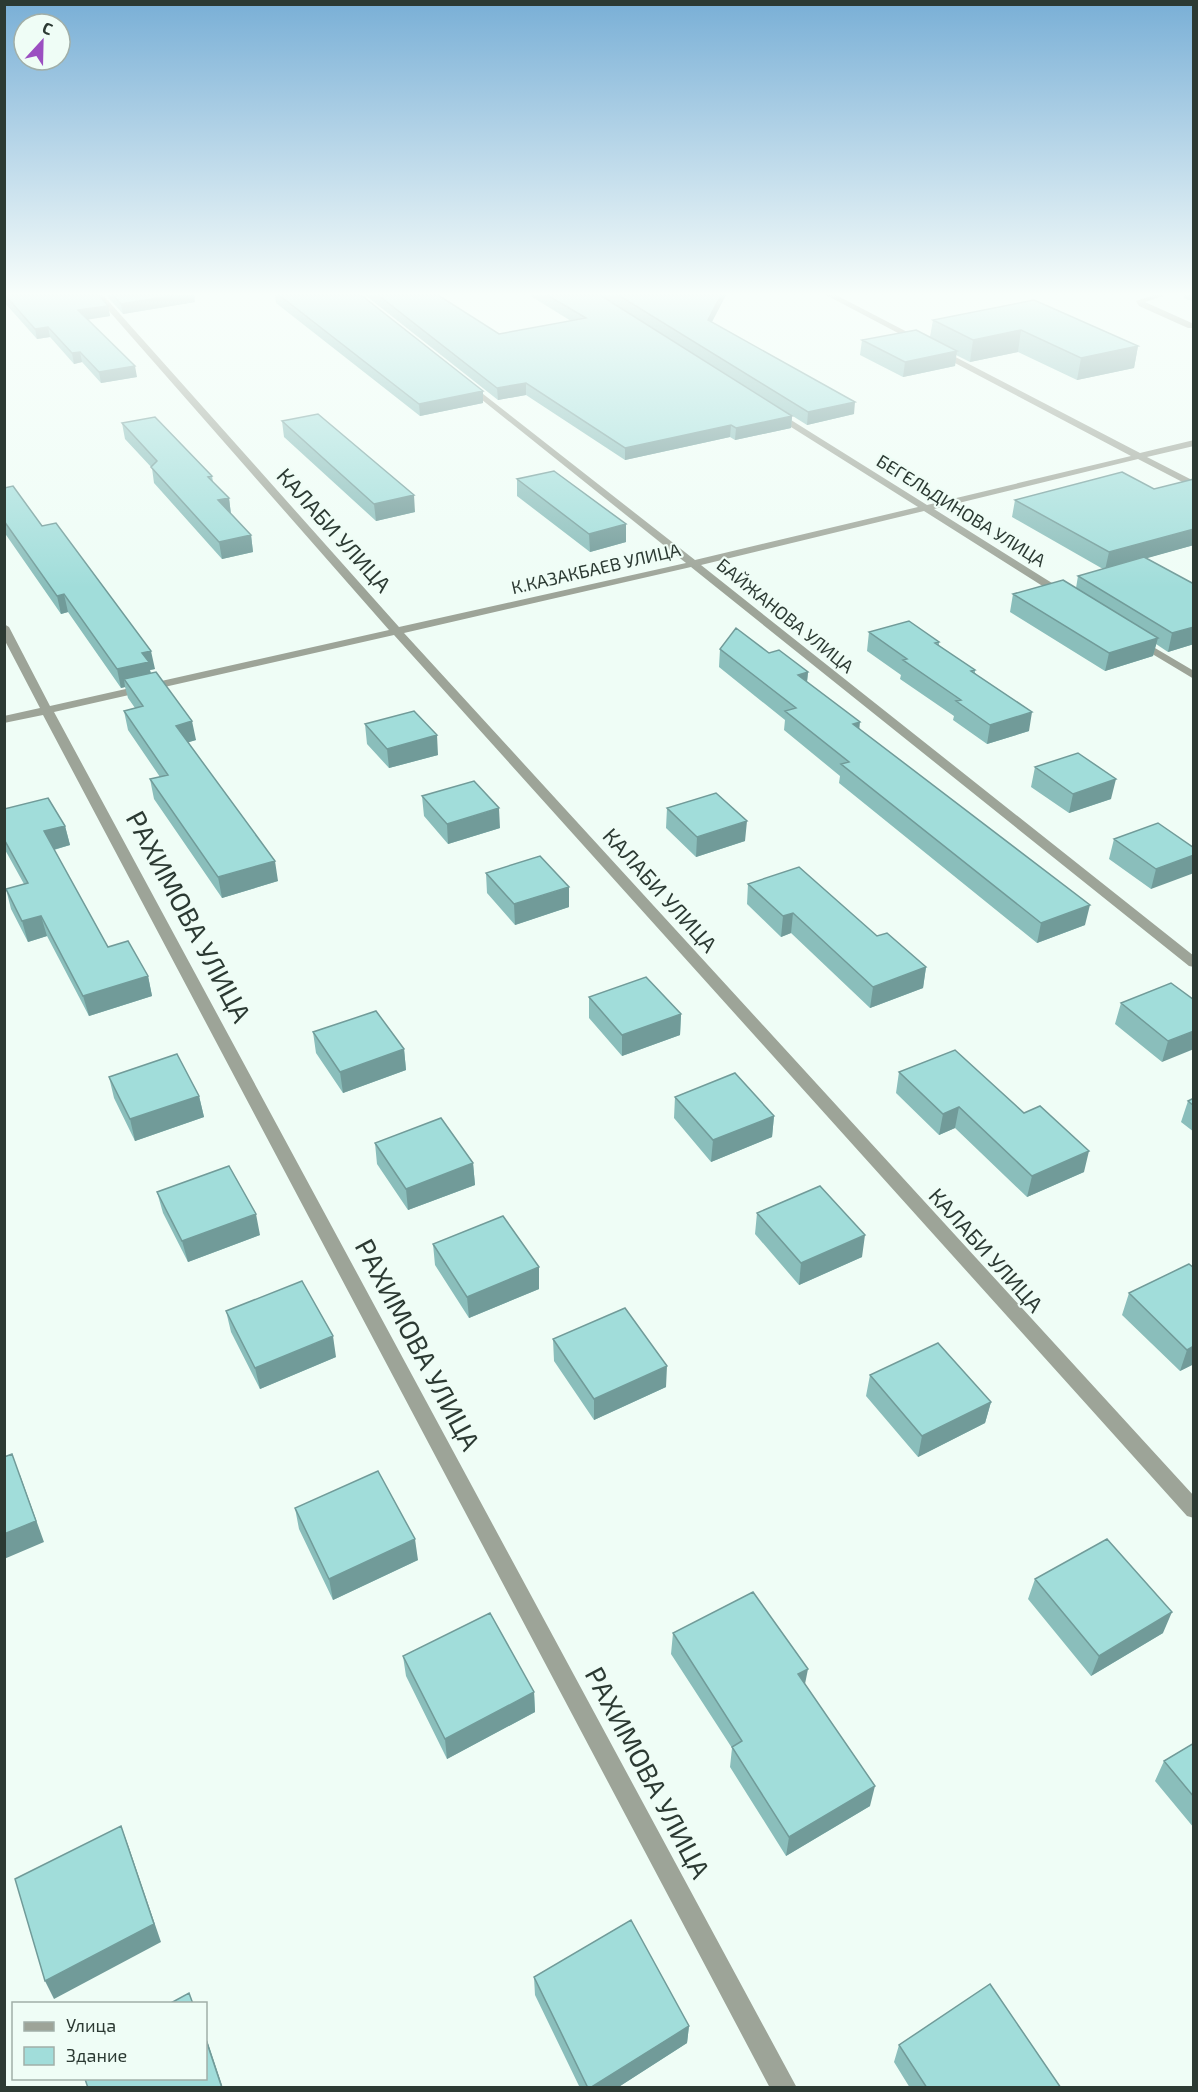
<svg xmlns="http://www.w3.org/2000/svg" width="1198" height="2092" font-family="'Exo 2',sans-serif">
  <rect width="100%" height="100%" fill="#effdf6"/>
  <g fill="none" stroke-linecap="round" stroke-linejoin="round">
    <path fill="#9da498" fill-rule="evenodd" d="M1154,295h12l-21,7 49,22v4h-6l-49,-22 -3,-5z"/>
    <path fill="#9da498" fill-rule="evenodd" d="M95,295h8l296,332 287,-64 -220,-176v-4h3l226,177 223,-53 -146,-92 -1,-2 4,-3 152,95 204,-49 -305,-161h10l304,158 54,-13v6l-47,11 47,24v7l-56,-29 -204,50 134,84v4h-8l-136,-86 -223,54 493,391v11l-5,-1 -498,-399 -287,66 790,863v22l-7,-2 -793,-881 -340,77 743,1376h-27l-727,-1373 -39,8v-7l36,-8 -36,-69v-15l5,3 41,79 339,-76z
      M1138,638l56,33v8l-60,-36 -1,-2z"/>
  </g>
  <path fill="#8abebb" d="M4,295l104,11 2,10 -23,3 50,58 -36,6 -19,-21 -8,2 -24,-27 -13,2 -33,-37z
    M106,295h88l1,7 -72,12z
    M275,295h86l122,96v12l-63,13 -144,-113z
    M365,295h73l61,39 72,-13 -42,-26h71l192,121 -1,12 -56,12 -5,-3 -105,23 -99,-65 -28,5z
    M600,295h126l-14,27 142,92 -47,11z
    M1185,295h9v7l-10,-4z
    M1034,300l104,46 -4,22 -57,12 -59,-28 -48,10 -14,-7 -1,11 -52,11 -43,-22 2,-15 68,-3 3,-17z
    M282,421l133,91 -39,9 -92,-84z
    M122,423l90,53 1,6 16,16 2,16 20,21 2,17 -31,7 -68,-76 -2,-15 -27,-29z
    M517,479l109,45v18l-36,10 -73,-56z
    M1194,479v66l-48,13 48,26v60l-26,8 -12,-8 -3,12 -48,15 -95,-59 3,-18 63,-6 2,-12 25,-7 -91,-52 3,-17 139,-11z
    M4,488l38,38 113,143 -5,1 1,3 45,67 -8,2 90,139 -56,17 -68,-99 -4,-20 10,-2 -32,-47 -4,-19 11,-3 -7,-10 -3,-11 -4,1 -53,-76 -7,2 -57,-82z
    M869,632l70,10v4l36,24v3l54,58 -42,13 -34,-24 1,-4 -54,-37 1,-4 -34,-24z
    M720,649l49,4 39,19 -1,10 52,48 226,195 -48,18 -198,-160 1,-7 -56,-46 1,-10 -66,-53z
    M365,724l73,31 -49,13 -22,-24z
    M1035,767l76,32 -42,14 -38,-26z
    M422,796l78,32 -52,16 -24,-28z
    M667,808l78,33 -49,16 -30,-29z
    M4,809l61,17 5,19 -16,5 54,97 40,29 4,20 -63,20 -42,-80 -19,6 -17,-33 -5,-20 18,-5 -20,-36z
    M1114,839l80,9 -43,41 -42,-30z
    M486,873l83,34 -54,18 -28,-32z
    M748,884l129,52 49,31 -3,21 -53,20 -79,-75 -10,4 -34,-33z
    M589,997l92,17 -1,21 -58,21 -33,-38z
    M1194,1000l-32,62 -47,-38 6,-21z
    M313,1032l91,17 2,21 -63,23 -27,-40z
    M899,1072l185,100 -57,25 -72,-69 -16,7 -43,-42z
    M109,1077l90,19 5,21 -69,24 -21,-43z
    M675,1097l99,19 -2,21 -61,25 -37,-44z
    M1194,1098v34l-13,-10 7,-21z
    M375,1143l98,20 2,22 -67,25 -31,-46z
    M157,1192l103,43 -72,27 -25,-49z
    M757,1213l105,44 -63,28 -44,-51z
    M433,1244l106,45 -70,29 -34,-53z
    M1189,1264l5,100 -14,7 -58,-56 7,-22z
    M226,1311l110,46 -76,32 -29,-57z
    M553,1339l113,48 -72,33 -40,-59z
    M870,1375l121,27 -6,21 -67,34 -52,-61z
    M295,1508l123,52 -85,40 -34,-71z
    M1035,1579l128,54 -72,43 -63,-77z
    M673,1633l132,52 65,121 -84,50 -56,-89 2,-19 -61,-94z
    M403,1656l131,36 1,20 -88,47 -41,-83z
    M1194,1743v85l-39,-47 9,-20z
    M534,1977l155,49 -2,17 -70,45h-37l-45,-93z
    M899,2045l162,43h-151l-16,-26z"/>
  <path fill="#719b99" d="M175,295h19l1,7 -72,12 -2,-10z
    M721,295h5l-19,36 1,-11z
    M108,306l2,10 -30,5 -2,-11z
    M48,327l2,10 -13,2 -2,-10z
    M1021,330l-3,22 -48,10 3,-22z
    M1138,346l-4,22 -57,12 4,-22z
    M957,351l-2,15 -52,11 2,-15z
    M80,352l2,10 -8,2 -2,-11z
    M135,366l2,11 -36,6 -2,-11z
    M526,383v12l-28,5 -1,-12z
    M483,391v12l-63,13 -1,-12z
    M855,402l-1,12 -47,11 1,-13z
    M792,416l-1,12 -56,12 1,-12z
    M731,425l-1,12 -105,23v-12z
    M414,495l1,17 -39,9 -2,-17z
    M229,498l2,17 -13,-15z
    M626,524v18l-36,10 -1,-18z
    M1194,529v16l-89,25 4,-18z
    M251,535l2,17 -31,7 -3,-17z
    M64,594l4,18 -7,2 -4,-18z
    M1194,627v17l-26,8 4,-19z
    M1158,638l-5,18 -48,15 4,-18z
    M151,651l4,18 -5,1 2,11 -28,-2 1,8 -4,1 -4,-19 25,-16z
    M808,672l-2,19 -8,-16z
    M1032,712l-3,19 -42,13 3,-19z
    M192,721l4,19 -16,5 -4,-19z
    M860,722l-2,19 -5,-17z
    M437,735l1,20 -49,13 -2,-19z
    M1116,779l-5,20 -42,14 4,-19z
    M499,808l1,20 -52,16 -1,-20z
    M747,821l-2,20 -49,16 1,-20z
    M65,826l5,19 -21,6 -5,-20z
    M1194,855v18l-43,16 5,-20z
    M275,861l3,20 -56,17 -4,-21z
    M569,887v20l-54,18 -1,-21z
    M1090,905l-5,20 -48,18 4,-20z
    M793,913l-2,20 -10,4 2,-21z
    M41,916l6,20 -19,6 -6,-21z
    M926,967l-3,21 -53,20 3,-21z
    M148,976l4,20 -63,20 -6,-20z
    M681,1014l-1,21 -58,21v-21z
    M1194,1031v18l-32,13 6,-21z
    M404,1049l2,21 -63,23 -3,-21z
    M199,1096l5,21 -69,24 -5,-22z
    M959,1107l-4,21 -16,7 4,-21z
    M774,1116l-2,21 -61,25 2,-22z
    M1089,1151l-5,21 -57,25 5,-21z
    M473,1163l2,22 -67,25 -2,-21z
    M256,1214l4,21 -72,27 -6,-21z
    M865,1235l-3,22 -63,28 2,-22z
    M539,1267v22l-70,29 -2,-21z
    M333,1336l3,21 -76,32 -5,-21z
    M1194,1346v18l-14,7 7,-21z
    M667,1366l-1,21 -72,33v-21z
    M991,1402l-6,21 -67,34 4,-21z
    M20,1475l24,67 -40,17v-25z
    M415,1539l3,21 -85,40 -4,-21z
    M1172,1612l-9,21 -72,43 8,-20z
    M808,1669l-4,20 -6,-15z
    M534,1692l1,20 -88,47 -2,-20z
    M875,1786l-5,20 -84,50 3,-19z
    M121,1826l7,19 33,97 -107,57 -9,-18z
    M689,2026l-2,17 -70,45h-27z
    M206,2037l17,51h-1l-16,-48z"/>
  <path fill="#a1ddda" stroke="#719b99" stroke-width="1.5" d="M5,295h94l9,11 -30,4 57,56 -36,6 -19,-20 -8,1 -24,-26 -13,2z
    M113,295h62l-54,9z
    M279,295h82l122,96 -64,13z
    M378,295h60l61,39 87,-16 -39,-23h53l192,121 -56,12 -5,-3 -106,23 -99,-65 -29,5z
    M618,295h103l-13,25 147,82 -47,10z
    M1034,300l104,46 -57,12 -60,-28 -48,10 -40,-20z
    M916,330l41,21 -52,11 -43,-22z
    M318,414l96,81 -40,9 -92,-83z
    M155,417l57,59 -4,1 21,21 -11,2 33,35 -32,7 -68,-75 6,-6 -35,-38z
    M554,471l72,53 -37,10 -72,-55z
    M1122,472l32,17 40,-10v50l-85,23 -94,-52z
    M13,486l29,40 14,-3 95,128 -9,2 7,9 -32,7 -53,-75 -7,2 -53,-75v-33z
    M1144,557l50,27v43l-22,6 -94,-57z
    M1063,580l95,58 -49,15 -96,-59z
    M909,621l30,21 -4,1 40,27 -4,1 61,41 -42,13 -34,-24 5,-1 -58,-40 4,-1 -38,-27z
    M736,628l33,25 10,-3 29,22 -10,3 62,47 -7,2 237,181 -49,18 -200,-159 8,-2 -64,-51 11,-3 -76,-59z
    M156,672l36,49 -16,5 99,135 -57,16 -68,-98 18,-4 -44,-64 19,-5 -19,-27z
    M414,711l23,24 -50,14 -22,-25z
    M1078,753l38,26 -43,15 -38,-27z
    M474,781l25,27 -52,16 -25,-28z
    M716,793l31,28 -50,16 -30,-29z
    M48,798l17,28 -21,5 64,116 20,-6 20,35 -65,20 -42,-80 -19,5 -16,-32 22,-6 -24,-44v-30z
    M1158,823l36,25v7l-38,14 -42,-30z
    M540,856l29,31 -55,17 -28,-31z
    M799,867l78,69 10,-3 39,34 -53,20 -80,-74 -10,3 -35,-32z
    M646,977l35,37 -59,21 -33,-38z
    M1171,983l23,17v31l-26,10 -47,-38z
    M376,1011l28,38 -64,23 -27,-40z
    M955,1050l69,63 16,-7 49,45 -57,25 -73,-69 -16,7 -44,-42z
    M177,1054l22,42 -69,23 -21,-42z
    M735,1073l39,43 -61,24 -38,-43z
    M1194,1098v8l-6,-5z
    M441,1118l32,45 -67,26 -31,-46z
    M229,1166l27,48 -74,27 -25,-49z
    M820,1186l45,49 -64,28 -44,-50z
    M503,1216l36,51 -72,30 -34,-53z
    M1189,1264l5,4v78l-7,4 -58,-57z
    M302,1281l31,55 -78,32 -29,-57z
    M625,1308l42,58 -73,33 -41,-60z
    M938,1343l53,59 -69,34 -52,-61z
    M12,1454l24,67 -32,13v-77z
    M378,1471l37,68 -86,40 -34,-71z
    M1107,1539l65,73 -73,44 -64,-77z
    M753,1592l55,77 -10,5 77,112 -86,51 -57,-90 10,-6 -69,-108z
    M490,1613l44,79 -89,47 -42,-83z
    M1194,1743v54l-30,-36z
    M121,1826l33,98 -109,57 -30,-102z
    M631,1920l58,106 -99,62h-2l-54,-111z
    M990,1984l71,104h-134l-28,-43z
    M189,1993l4,11h-24z
    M206,2040l16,48h-134l-3,-9h121z"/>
  <linearGradient id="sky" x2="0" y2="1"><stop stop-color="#79afd6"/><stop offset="0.5" stop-color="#f8fefb"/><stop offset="1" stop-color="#f8fefb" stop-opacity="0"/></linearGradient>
  <rect width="1198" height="588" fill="url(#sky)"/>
  <g text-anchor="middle" stroke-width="4.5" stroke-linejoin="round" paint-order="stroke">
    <g font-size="18" fill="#2c3a33" stroke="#effdf6">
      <text transform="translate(961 511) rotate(32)" y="6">БЕГЕЛЬДИНОВА УЛИЦА</text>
      <text transform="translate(596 569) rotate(-13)" y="6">К.КАЗАКБАЕВ УЛИЦА</text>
      <text transform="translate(785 616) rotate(39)" y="6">БАЙЖАНОВА УЛИЦА</text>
    </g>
    <g font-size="22" fill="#2c3a33" stroke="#effdf6">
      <text transform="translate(334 530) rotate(48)" y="8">КАЛАБИ УЛИЦА</text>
      <text transform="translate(660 890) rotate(48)" y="8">КАЛАБИ УЛИЦА</text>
      <text transform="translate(986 1250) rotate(48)" y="8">КАЛАБИ УЛИЦА</text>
    </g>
    <g font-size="27" fill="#2c3a33" stroke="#effdf6">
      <text transform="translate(188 917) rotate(62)" y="9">РАХИМОВА УЛИЦА</text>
      <text transform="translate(417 1345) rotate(62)" y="9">РАХИМОВА УЛИЦА</text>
      <text transform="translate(647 1773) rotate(62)" y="9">РАХИМОВА УЛИЦА</text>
    </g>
  </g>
  <rect width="1198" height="2092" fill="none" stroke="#2c3a33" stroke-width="12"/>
  <rect x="12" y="2002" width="195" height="78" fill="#effdf6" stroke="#a1afa8" stroke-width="1.5"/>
  <rect x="24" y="2022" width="30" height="9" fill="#9da498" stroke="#a1afa8" stroke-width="1.5"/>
  <text x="66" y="2032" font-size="18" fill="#2c3a33">Улица</text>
  <rect x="24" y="2047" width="30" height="18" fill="#a1ddda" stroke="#a1afa8" stroke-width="1.5"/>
  <text x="66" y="2062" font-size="18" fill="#2c3a33">Здание</text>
  <g transform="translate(42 42) rotate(22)"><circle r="28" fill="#effdf6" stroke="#a1afa8" stroke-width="1.5"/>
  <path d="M0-4.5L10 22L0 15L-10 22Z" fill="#9b4fc1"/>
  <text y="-9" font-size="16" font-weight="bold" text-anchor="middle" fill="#2c3a33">С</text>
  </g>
</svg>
